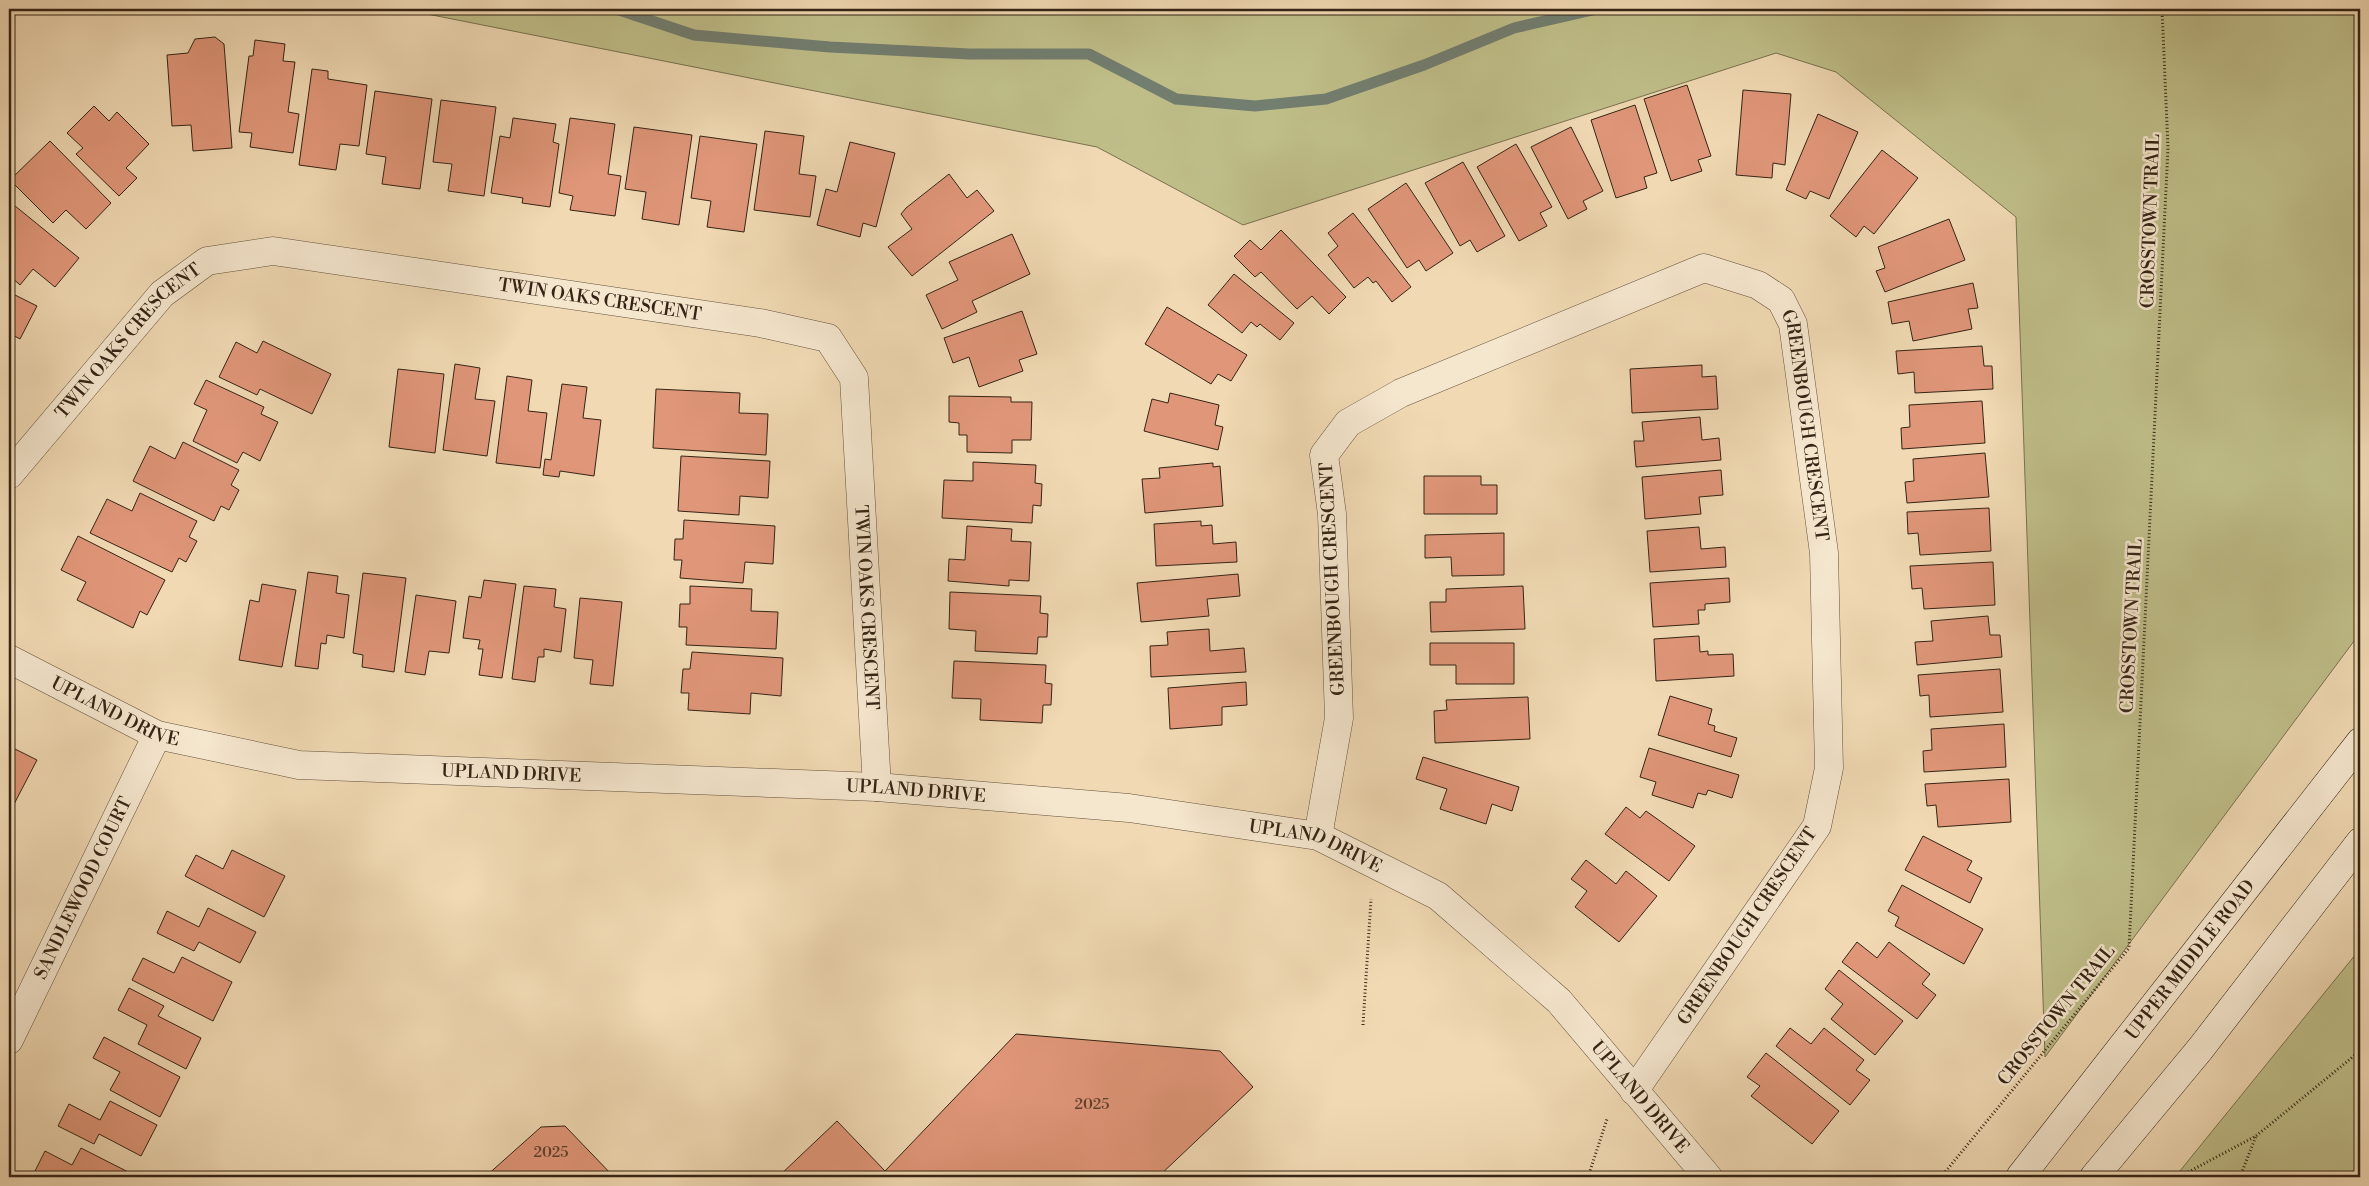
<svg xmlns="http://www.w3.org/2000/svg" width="2369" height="1186" font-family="'Libre Bodoni',serif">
  <rect width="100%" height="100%" fill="#f0d9b3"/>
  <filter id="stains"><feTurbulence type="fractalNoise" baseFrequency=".004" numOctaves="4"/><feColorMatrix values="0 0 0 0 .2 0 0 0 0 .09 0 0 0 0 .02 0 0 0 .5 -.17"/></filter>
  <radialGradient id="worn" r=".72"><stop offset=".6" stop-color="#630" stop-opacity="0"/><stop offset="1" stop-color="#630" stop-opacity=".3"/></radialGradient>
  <path fill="#bfbe89" stroke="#7a714f" d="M402,9h1958v624l-315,424 -29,-840 -180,-145 -60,-19 -533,172 -146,-78z
    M2360,949v228h-185z"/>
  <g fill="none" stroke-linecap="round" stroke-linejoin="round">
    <path stroke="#727e70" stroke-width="11" d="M616,9l78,26 136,12 139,7h120l87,45 79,7 71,-7 98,-34 90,-37 83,-19"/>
  </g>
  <path fill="#e09679" stroke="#352415" d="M215,37l9,7 8,104 -39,3 -2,-26 -19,1 -5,-71 21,-2 7,-14z
    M255,40l30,4 -2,17 12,1 -7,50 11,2 -6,39 -43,-6 2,-14 -13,-1 10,-76h4z
    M312,69l16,2v8l39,6 -8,61 -19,-2 -4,26 -37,-5z
    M1687,85l24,71 -13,4 4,11 -31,10 -27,-82z
    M1743,90l48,4 -6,71 -12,-2 -1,15 -36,-3z
    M375,91l57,8 -12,90 -38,-5 4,-27 -20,-3z
    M441,100l55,7 -12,89 -36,-5 4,-27 -19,-2z
    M1635,105l22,68 -13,4 3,11 -31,10 -25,-78z
    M94,106l15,15 8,-9 32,32 -23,24 11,10 -18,18 -43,-42 7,-6 -16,-15z
    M1818,114l40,18 -29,67 -19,-8 -4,8 -20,-9z
    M513,118l43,6 -3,18 6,2 -9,63 -28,-4 1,-5 -32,-5 9,-57 10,2z
    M570,118l45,6 -7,50 13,2 -6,40 -45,-6 3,-14 -14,-3z
    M634,127l58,8 -13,90 -37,-6 4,-27 -21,-3z
    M1571,127l32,64 -20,10 4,8 -19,10 -37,-72z
    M765,131l39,5 -5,38 17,2 -6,41 -56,-7z
    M700,136l57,8 -13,88 -37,-5 4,-26 -20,-3z
    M50,141l61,62 -25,26 -20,-19 -13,13 -43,-43z
    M850,142l45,11 -19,74 -13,-4 -3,14 -43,-12 9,-36 11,3z
    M1516,144l36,63 -12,6 7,13 -28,15 -42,-74z
    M1882,150l36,28 -44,56 -10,-8 -8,11 -26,-21z
    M1463,162l42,74 -28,16 -7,-12 -10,6 -35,-63z
    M949,174l18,24 10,-8 17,21 -82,65 -24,-29 24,-18 -11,-15 5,-6z
    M1406,183l47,70 -27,18 -7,-11 -12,8 -39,-59z
    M9,201l70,57 -24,29 -22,-18 -13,16 -11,-10z
    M1353,213l58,74 -19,15 -16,-21 -3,2 -5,-6 -14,11 -26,-33 10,-9 -10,-13z
    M1949,219l16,41 -80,32 -9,-21 9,-3 -7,-21z
    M1281,230l65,67 -17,17 -17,-18 -15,13 -36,-37 -6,5 -21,-21 16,-16 11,10z
    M1012,234l18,40 -58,27 5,11 -35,17 -16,-34 32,-15 -9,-18z
    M1234,274l60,49 -14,17 -20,-16 -3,3 -6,-5 -9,11 -34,-28z
    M1973,283l5,25 -10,1 4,20 -59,12 -4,-20 -17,3 -4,-22z
    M9,292l28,14 -17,33 -11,-6z
    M1167,307l80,48 -16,26 -13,-7 -7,10 -66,-40z
    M1022,311l15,43 -18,6 4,11 -44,16 -10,-30 -16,6 -9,-25z
    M263,341l68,33 -19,40 -52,-25 -3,6 -38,-18 17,-35 21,11z
    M1982,346l2,20h8l1,23 -78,4 -1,-21 -16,2 -2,-23z
    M455,364l25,4 -5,31 20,2 -8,55 -44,-6z
    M1702,365v12l14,-1 2,33 -86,4 -2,-44z
    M398,369l46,5 -9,79 -46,-6z
    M507,376l25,4 -4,31 19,2 -7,55 -44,-5z
    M206,380l58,27 -3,7 17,8 -18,39 -17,-9 -6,11 -44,-22 14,-31 -13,-6z
    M562,384l25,3 -4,31 18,2 -7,56 -34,-5 -1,6 -16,-2 2,-16 6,1z
    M656,389l84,4 -1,20 29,1 -2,41 -113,-7z
    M1170,393l49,12 -4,20 8,2 -5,23 -74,-19 8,-32 16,4z
    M949,396l62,1v5h21l-1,38h-19v13l-45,-1v-17h-8v-12l-10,-1z
    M1982,401l3,42 -83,6 -1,-21 9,-1 -1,-22z
    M1700,417l2,23 17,-2 2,22 -85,7 -2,-26h10l-2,-19z
    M183,442l56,28 -8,15 8,5 -10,20 -8,-4 -7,15 -81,-40 17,-35 25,13z
    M1985,453l4,44 -82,6 -2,-21 9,-1 -1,-22z
    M681,456l89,5 -2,37 -28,-2 -1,19 -61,-4z
    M973,462l63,3 -1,18 7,1 -1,22 -8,-1 -1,18 -90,-5 2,-38 29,1z
    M1213,463v4l7,-1 3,40 -78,7 -3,-34 18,-1 -1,-10z
    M1721,470l2,25 -24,2 2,17 -56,5 -3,-42z
    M1424,476h57v9h16v29h-73z
    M140,493l57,28 -8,16 8,4 -11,21 -7,-4 -7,14 -82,-39 17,-34 25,12z
    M1989,508l2,43 -71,4 -2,-22 -10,1 -1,-22z
    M684,520l91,6 -2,38 -28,-2 -2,21 -63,-5 2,-18h-8l1,-21h8z
    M1201,521v5l11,-1 1,19 23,-2 1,20 -81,4 -2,-42z
    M967,526l45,3 -1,12 20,1 -2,39 -20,-1v6l-61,-5 1,-22 16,1z
    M1699,527l2,22 24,-2 1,20 -76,5 -3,-41z
    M1504,533v42l-52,1 -1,-19 -26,1v-23z
    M78,536l87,44 -18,35 -7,-4 -7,17 -56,-28 9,-18 -25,-12z
    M1993,562l2,43 -71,4 -2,-21 -10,1 -2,-23z
    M308,572l30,4 -2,17 13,2 -5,43 -17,-3 -1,9 -5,-1 -3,26 -23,-3z
    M363,573l43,5 -12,94 -32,-5 1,-12 -10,-2z
    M1238,574l2,22 -33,3 2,17 -68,6 -4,-39z
    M1729,578l1,24 -25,2v6h-7l1,14 -46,3 -3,-44z
    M484,580l32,4 -14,94 -23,-3 4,-26h-5l2,-9 -17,-2 6,-42 12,2z
    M262,584l34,6 -14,77 -43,-7 11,-60 9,2z
    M524,586l32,3 -2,18 12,2 -5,43 -17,-3v8h-6l-3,25 -23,-3z
    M690,586l62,3 -1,22 27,1 -2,37 -90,-4 1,-18h-8l1,-23h10z
    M1523,586l2,43 -94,3 -1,-30h16v-13z
    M950,592l91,4 -1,17 8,1 -1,23h-9l-1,17 -62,-3 1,-20 -27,-2z
    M416,595l40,6 -7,52 -20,-2 -4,24 -20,-3z
    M580,598l42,4 -9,84 -23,-2 3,-24 -19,-2z
    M1988,616l2,19h10l2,22 -85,8 -2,-23 18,-1 -2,-20z
    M1209,629l1,22 34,-3 2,24 -95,5 -1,-31 18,-1 -1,-13z
    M1699,636l1,16 8,-1v4l25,-1 1,22 -78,5 -2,-42z
    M1430,643h84v41h-58v-19h-26z
    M692,652l91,6 -2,38 -30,-3 -1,21 -62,-4 1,-17h-8l2,-24h7z
    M954,661l92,4 -1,18 7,1 -1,21h-8l-1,18 -62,-3 1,-21 -29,-1z
    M2000,669l3,43 -73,5 -1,-22 -9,1 -2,-21z
    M1246,682l1,23 -25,2v18l-52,4 -2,-41z
    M1670,696l42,13 -4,15 7,2 -1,5 23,7 -6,19 -73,-22z
    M1528,697l2,42 -95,4 -1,-32 13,-1 -1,-10z
    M2004,724l2,43 -82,5 -1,-21 9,-1 -1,-21z
    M9,746l28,14 -25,48 -3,-2z
    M1649,748l90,27 -7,23 -24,-8 -2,5 -8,-2 -5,15 -41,-13 4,-13 -16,-5z
    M1423,757l96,30 -7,24 -20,-7 -6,20 -46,-15 7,-20 -31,-10z
    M2009,779l2,43 -73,5 -2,-22 -9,1 -2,-22z
    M1626,807l14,11 6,-7 49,35 -26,35 -64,-47z
    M1923,836l49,25 -5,9 15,8 -12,25 -65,-33z
    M232,850l53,26 -21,41 -79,-41 11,-21 27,14z
    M1586,860l30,24 10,-13 31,25 -38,46 -44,-35 12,-16 -16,-12z
    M1902,885l81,44 -19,35 -69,-38 4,-9 -11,-6z
    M208,908l48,24 -16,31 -41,-21 -5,9 -37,-18 10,-22 32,16z
    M1857,942l20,16 12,-16 41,32 -8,10 14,11 -19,24 -75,-57z
    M182,957l50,25 -19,39 -81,-41 11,-22 31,15z
    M1839,970l64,51 -28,34 -44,-36 12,-15 -18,-15z
    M129,988l35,18 -6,10 43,22 -15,31 -48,-25 9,-19 -29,-15z
    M1790,1028l21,16 13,-16 40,32 -8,10 14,10 -20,25 -74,-59z
    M1016,1034l204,17 33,36 -95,90h-380l59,-56 48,50z
    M104,1037l76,40 -20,40 -50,-27 10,-18 -27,-14z
    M1766,1053l73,58 -27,33 -61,-48 9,-10 -13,-9z
    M110,1101l47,24 -16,31 -42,-22 -5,10 -36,-18 11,-22 31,16z
    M565,1126l49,51h-129l56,-50z
    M81,1148l57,29h-95l-9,-4 11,-22 27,14z
    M685,1172l5,5h-10z"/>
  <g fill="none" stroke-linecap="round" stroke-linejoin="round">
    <g stroke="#64513c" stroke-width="29">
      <g id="minor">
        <path id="s1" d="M9,475l153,-181 45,-33 66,-10 487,72 68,15 26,40 23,409"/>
        <path id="s2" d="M9,659l148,76 142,30 578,22 252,21 189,28 120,60 121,105 149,176"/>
        <path id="s3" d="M1318,836l21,-118 -7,-204 -8,-59 24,-32 53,-30 303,-125 54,17 23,15 12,24 31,229 5,215 -12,58 -183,265"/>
        <path id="s4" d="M9,1040l148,-305"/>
      </g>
    </g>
    <g stroke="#352415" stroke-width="29">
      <g id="secondary">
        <path id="s5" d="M2020,1177l340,-435"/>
        <path d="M2094,1177l107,-129 159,-206"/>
      </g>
    </g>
    <path stroke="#352415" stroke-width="3" stroke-dasharray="1 2.5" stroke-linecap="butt" d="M1363,1025l8,-126
      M1588,1177l19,-58
      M1941,1177l188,-229 39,-800 -6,-139
      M2179,1177l77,-41 104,-85
      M2240,1177l16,-41"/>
    <use href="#minor" stroke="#f5e6ce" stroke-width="28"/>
    <use href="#secondary" stroke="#f5e6ce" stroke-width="28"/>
  </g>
  <g text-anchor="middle" stroke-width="5" stroke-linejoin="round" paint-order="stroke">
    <g font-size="15" fill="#60402e">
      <text x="1092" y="1109">2025</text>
      <text x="551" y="1157">2025</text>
    </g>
    <g font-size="18" fill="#352415" stroke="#f5e6ce">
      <text transform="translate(2150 221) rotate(-88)" y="6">CROSSTOWN TRAIL</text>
      <text dy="6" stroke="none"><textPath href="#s1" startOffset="690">TWIN OAKS CRESCENT</textPath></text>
      <text dy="6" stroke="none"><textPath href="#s1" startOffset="180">TWIN OAKS CRESCENT</textPath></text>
      <text dy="6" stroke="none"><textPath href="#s3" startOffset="1025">GREENBOUGH CRESCENT</textPath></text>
      <text transform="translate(1332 579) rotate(-93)" y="6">GREENBOUGH CRESCENT</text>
      <text dy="6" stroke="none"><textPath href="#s1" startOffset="1199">TWIN OAKS CRESCENT</textPath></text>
      <text transform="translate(2131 626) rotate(-87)" y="6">CROSSTOWN TRAIL</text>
      <text dy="6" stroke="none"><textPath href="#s2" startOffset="119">UPLAND DRIVE</textPath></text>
      <text dy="6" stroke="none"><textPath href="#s2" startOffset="524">UPLAND DRIVE</textPath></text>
      <text dy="6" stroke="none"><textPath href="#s2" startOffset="929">UPLAND DRIVE</textPath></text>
      <text dy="6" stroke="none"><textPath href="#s2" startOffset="1334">UPLAND DRIVE</textPath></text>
      <text dy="6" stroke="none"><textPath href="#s4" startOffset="169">SANDLEWOOD COURT</textPath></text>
      <text transform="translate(1747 926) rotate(-56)" y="6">GREENBOUGH CRESCENT</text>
      <text dy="6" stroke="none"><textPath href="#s5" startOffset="276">UPPER MIDDLE ROAD</textPath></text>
      <text transform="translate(2056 1015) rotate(-51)" y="6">CROSSTOWN TRAIL</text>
      <text dy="6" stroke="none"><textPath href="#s2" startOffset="1754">UPLAND DRIVE</textPath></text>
    </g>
  </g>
  <rect width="2369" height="1186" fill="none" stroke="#f0d9b3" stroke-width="30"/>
  <rect x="10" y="10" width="2349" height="1166" fill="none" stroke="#352415" stroke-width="2.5"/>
  <rect x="15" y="15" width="2339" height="1156" fill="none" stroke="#352415"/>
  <rect width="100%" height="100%" filter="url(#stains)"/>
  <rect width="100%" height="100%" fill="url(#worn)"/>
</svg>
